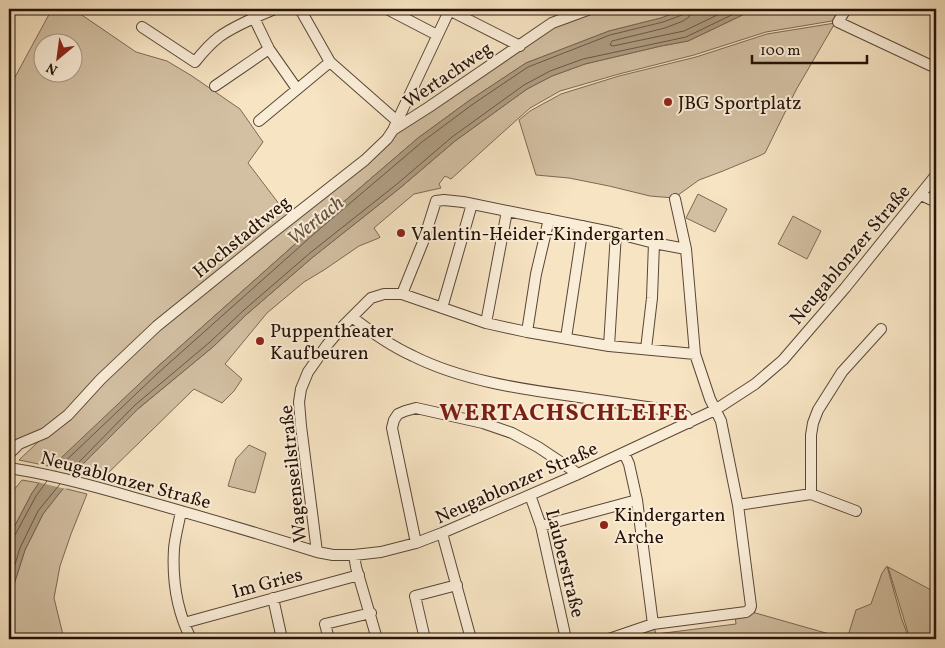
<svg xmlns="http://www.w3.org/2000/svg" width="945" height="648" font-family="Vollkorn,serif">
  <rect width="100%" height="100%" fill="#f7e4c3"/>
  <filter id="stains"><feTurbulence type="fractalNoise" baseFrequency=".004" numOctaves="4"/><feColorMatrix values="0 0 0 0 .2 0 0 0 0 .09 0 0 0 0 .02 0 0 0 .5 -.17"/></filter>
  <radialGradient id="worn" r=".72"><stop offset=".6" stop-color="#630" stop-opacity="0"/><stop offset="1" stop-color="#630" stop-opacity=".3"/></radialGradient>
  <path fill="#d3c0a3" stroke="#7c6955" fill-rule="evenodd" d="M52,9h21l63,43 31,9 25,15 48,33 23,33 -15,21 41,54 -133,108 -90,89 -57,36v-362zM42,42h30v30h-30z
    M596,9h89l-24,9 -52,13 -83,32 -56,37 -52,38 -106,91 -157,140 -102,98 -34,-7 139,-132 236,-197 159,-107z
    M755,9h89l-6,11 -72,12 -72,23 -75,19 -59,17 -30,17 -79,71 -6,-3 -6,8 2,4 -27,6 -40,34 6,9 -1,1 -20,8 -35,24 -20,12 -37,31 -42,51 17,15 -8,12 -12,12 -28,-14 -91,89 -26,-6 5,-7 56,-56 76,-63 33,-32 66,-57 87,-69 55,-47 72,-52 25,-13 33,-12 76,-18 27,-5z
    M835,23l-39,67 -31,63 -6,3 -36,15 -24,9 -25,18 -24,-2 -41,-10 -40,-8 -33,-3 -17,-55 11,-9 31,-17 58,-18 77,-19 71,-23z
    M698,194l29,15 -12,23 -29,-14z
    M793,216l28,15 -14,28 -29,-15z
    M249,445l17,8 -11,40 -27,-7 8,-27z
    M22,480l17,3 -7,10 -23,44v-41z
    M63,488l24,6 -16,40 -11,32 -6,32 10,41h-55v-39l16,-50 18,-36z
    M887,566l14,51 7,19v3h-289l35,-12 2,7 80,-10 -1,-8 17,-4 95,27 9,-29 15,-6 11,-31z
    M888,567l45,24 3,-5v51l-5,2h-21z"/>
  <path fill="#af9d83" stroke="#776551" d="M685,9h70l-67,32 -27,5 -76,18 -33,12 -25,13 -72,52 -55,47 -87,69 -66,57 -33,32 -75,62 -57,57 -39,49 -18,36 -16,50v-63l23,-44 11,-16 20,-21 92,-87 157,-140 106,-91 52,-38 56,-37 83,-32 52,-13z"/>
  <path fill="#f7e4c3" d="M50,466l29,7 -13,16 -29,-7z"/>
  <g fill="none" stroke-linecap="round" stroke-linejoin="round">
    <path stroke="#6a5845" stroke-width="1" d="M691,9l-2,8 -6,4 -18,7 -53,13 -2,4 3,1 71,-15 46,-22
      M56,470l102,-97 157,-140 107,-91 51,-38 55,-37 82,-32 53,-13 19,-7 2,-3v-3
      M69,473l10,-11 56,-57 75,-63 34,-32 66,-57 87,-69 55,-47 72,-52 26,-14 33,-12 103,-22 58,-28
      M9,538h3l3,-3 21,-39 11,-15
      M9,584l11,-36 18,-37 22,-27"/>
    <g stroke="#594636" stroke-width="12">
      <path id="minor" d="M252,9l2,9 15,31 28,40
        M300,9l30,53 67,59
        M387,9l50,26
        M846,9l-8,13 98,46
        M449,10l71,36
        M142,27l53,35c7,-9 15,-18 24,-25 15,-11 39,-21 56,-28
        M215,86l54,-37
        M259,121l71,-59
        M393,130l36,-23 123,-84 38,-14
        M921,195l15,7
        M675,199l11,50
        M402,294l21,-52 13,-41 8,-1 19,2 148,30 43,11 32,6 9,105 15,45 11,22 17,84 13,101 -1,3 -4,3 -93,12 -44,15
        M442,308l30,-104
        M352,317c19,15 39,29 61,39 48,24 106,33 159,40 34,5 68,10 102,15l12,5 3,7
        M486,323l21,-112
        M527,332l9,-58 13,-55
        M566,338l17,-112
        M609,346l7,-113
        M646,349l6,-51 2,-55
        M624,453l5,11 8,36 16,124
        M9,454l10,-10 26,-11 23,-18 33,-36 56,-53 110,-89 98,-77 22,-21 6,-9 57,-121
        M9,468c42,6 85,18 126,30 61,17 122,35 182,54l16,3h21l27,-3 35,-9 26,-10 134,-58 139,-65 40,-26 28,-24 62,-72 91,-113
        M811,494v-59l2,-12 5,-13 24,-38 39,-43
        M530,495l11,31 25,113
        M738,505l73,-11 45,17
        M181,511c-2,12 -6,25 -7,38 -2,32 3,62 17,90
        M541,526l96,-26
        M442,533l29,106
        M416,543l-24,-115 2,-8 4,-6 7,-3 11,-3 67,15 29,10 26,14 36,24 2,4
        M317,552l-16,-126 -2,-24 2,-13 7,-17 19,-27 17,-20 27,-27 13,-4h18l84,29 41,9 82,14 86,8
        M354,555l2,12 21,72
        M273,598l9,41
        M184,623l175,-48
        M329,639l-4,-15 46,-11
        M425,639l-10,-43 42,-11"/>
    </g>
    <use href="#minor" stroke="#faedd8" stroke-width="10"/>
  </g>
  <g fill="#8f2418" stroke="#faedd8" stroke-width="2">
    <circle cx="668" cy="102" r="5"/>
    <circle cx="401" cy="233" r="5"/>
    <circle cx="260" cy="341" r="5"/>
    <circle cx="604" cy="525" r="5"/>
  </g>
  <g text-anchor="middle" stroke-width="4" stroke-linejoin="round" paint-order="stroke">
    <g font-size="19" fill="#241207" stroke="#faedd8">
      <text transform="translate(447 74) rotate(-34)" y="7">Wertachweg</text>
      <text transform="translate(241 236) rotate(-39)" y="7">Hochstadtweg</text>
      <text transform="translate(849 254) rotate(-50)" y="7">Neugablonzer Straße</text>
      <text transform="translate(292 474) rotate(-96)" y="7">Wagenseilstraße</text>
      <text transform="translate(126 479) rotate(15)" y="7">Neugablonzer Straße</text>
      <text transform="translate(516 482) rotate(-24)" y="7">Neugablonzer Straße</text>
      <text transform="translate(566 563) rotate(76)" y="7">Lauberstraße</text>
      <text transform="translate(267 582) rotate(-15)" y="7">Im Gries</text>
    </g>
    <g font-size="19" fill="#241207" stroke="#faedd8" text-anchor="start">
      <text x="678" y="109">JBG Sportplatz</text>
      <text x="411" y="240">Valentin-Heider-Kindergarten</text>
      <text x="270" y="337">Puppentheater<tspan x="270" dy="22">Kaufbeuren</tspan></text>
      <text x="614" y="521">Kindergarten<tspan x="614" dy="22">Arche</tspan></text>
    </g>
    <g font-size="20" font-style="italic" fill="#63513f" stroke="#faedd8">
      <text transform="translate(315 220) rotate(-39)" y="7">Wertach</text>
    </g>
    <g font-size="24" font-weight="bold" letter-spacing="1" fill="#7a1f14" stroke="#faedd8">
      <text x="564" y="420">WERTACHSCHLEIFE</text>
    </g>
  </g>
  <rect width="945" height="648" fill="none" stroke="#f7e4c3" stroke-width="30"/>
  <rect x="10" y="10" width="925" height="628" fill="none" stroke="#241207" stroke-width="2.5"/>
  <rect x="15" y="15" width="915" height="618" fill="none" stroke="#241207"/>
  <g transform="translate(58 58) rotate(209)"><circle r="24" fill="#faedd8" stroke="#a49584"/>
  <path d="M0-4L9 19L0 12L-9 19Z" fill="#8f2418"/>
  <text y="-8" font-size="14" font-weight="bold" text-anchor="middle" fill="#241207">N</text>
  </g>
  <path d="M752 55v8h115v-8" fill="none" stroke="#241207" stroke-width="2.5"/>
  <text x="760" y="55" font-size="15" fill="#241207" stroke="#faedd8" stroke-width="4" paint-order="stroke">100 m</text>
  <rect width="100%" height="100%" filter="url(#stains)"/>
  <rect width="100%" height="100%" fill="url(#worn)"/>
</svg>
